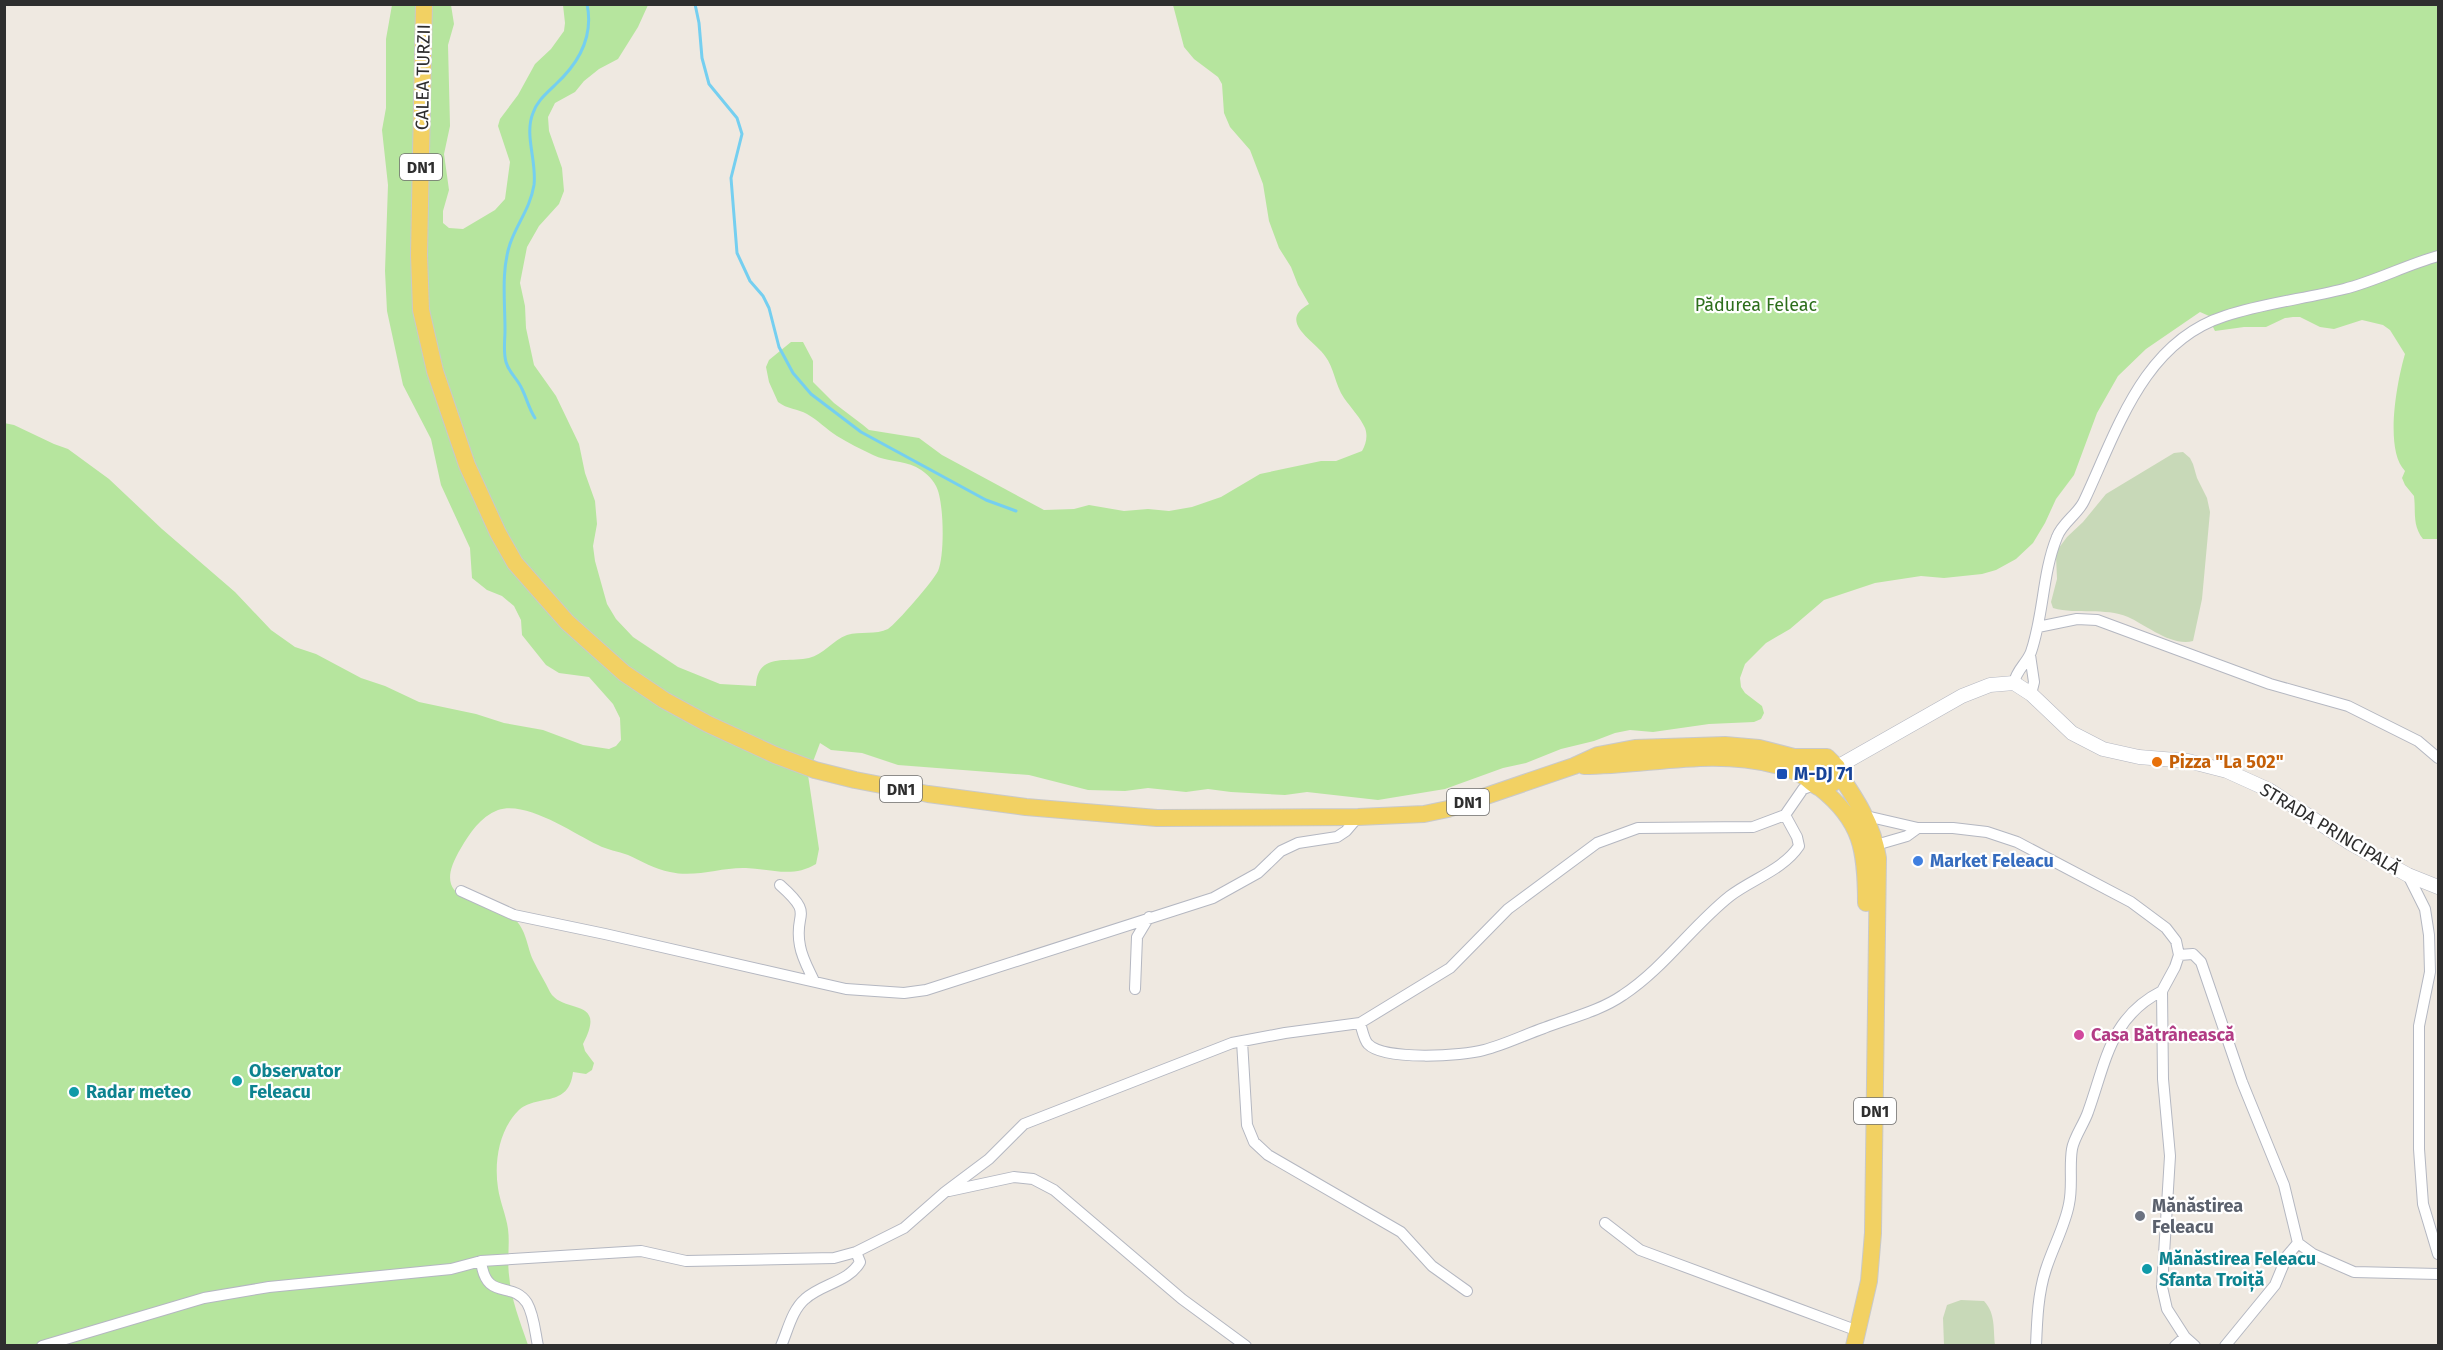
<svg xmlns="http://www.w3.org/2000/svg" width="2443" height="1350" font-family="'Fira Sans',sans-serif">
  <rect width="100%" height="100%" fill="#efe9e1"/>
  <path fill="#b6e59e" d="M392,5h59l3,19 -6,21 2,81 -6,28 5,36 -6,21v12l6,5 14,1 32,-19 10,-11 5,-37 -12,-36 2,-7 18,-24 17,-31 16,-15 13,-18 1,-8 -2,-18h85l-10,22 -20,32 -19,10 -15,12 -9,11 -20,11 -7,14 1,14 13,37 2,23 -5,13 -20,22 -12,21 -7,36 5,23 1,22 8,37 22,31 23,48 6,29 10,28 2,23 -4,22 2,15 12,43 9,15 17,18 45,30 42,17 36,2c1,-34 32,-23 53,-28 14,-3 24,-18 38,-23 13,-4 29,0 41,-6 8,-5 46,-49 50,-58 7,-16 6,-71 -2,-85 -4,-8 -12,-15 -20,-19 -14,-7 -29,-5 -43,-12 -12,-6 -25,-12 -36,-19 -11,-7 -19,-16 -30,-22 -9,-5 -20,-5 -29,-12l-9,-20 -3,-15 3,-7 22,-18h12l10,19v21l21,21 29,22 6,5 50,8 23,17 102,55 30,-1 15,-4 35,6 24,-2 21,2 23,-4 29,-10 39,-23 61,-13h15l26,-10c4,-7 6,-15 3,-23 -5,-11 -14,-20 -21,-30 -9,-13 -10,-31 -19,-42 -11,-16 -48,-34 -16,-52l-11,-19 -7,-18 -12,-19 -10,-27 -6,-37 -13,-34 -20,-23 -6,-14 -2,-29 -4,-7 -24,-18 -10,-12 -11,-42h1265v534h-15c-11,-14 -7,-27 -9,-43l-9,-11 -3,-7 3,-7c-21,-21 -8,-90 0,-117l-15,-24 -7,-5 -21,-5 -28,9 -14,-2 -20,-10h-7l-8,1 -19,9h-22l-29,4 -3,-6 4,-6 -16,-7 -54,37 -28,27 -21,37 -23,62 -18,24 -11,24 -12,20 -17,16 -20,11 -14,4 -38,4 -23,-2 -46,7 -51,17 -34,29 -24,14 -21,21 -5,14 1,9 4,6 17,13 2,7 -3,6 -7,3 -45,2 -56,8 -23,-2 -15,3 -21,8 -33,8 -35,14 -23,5 -58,21 -67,11 -71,-8 -22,3 -54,-3 -23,-3 -22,3 -38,-4 -23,3 -37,-1 -59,-15 -131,-10 -36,-12 -31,-3 -11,-7 -12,32 11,74 -3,15c-23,14 -44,5 -70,4 -25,-1 -50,10 -76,4 -15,-3 -29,-11 -42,-17 -10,-4 -21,-5 -30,-10 -25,-12 -72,-45 -100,-35 -18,7 -28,23 -37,38 -27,45 0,49 37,64 5,2 12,4 16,7 12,9 13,28 19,41 5,11 12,21 17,32 13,23 58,4 33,52l2,7 9,12 -2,7 -6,4 -13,-2c-4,37 -37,21 -55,39 -19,19 -24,51 -20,77 2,14 8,27 10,41 2,15 -1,30 1,46 2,24 11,47 19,70h-523l-1,-922 10,2 40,19 14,5 41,30 53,50 73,63 36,38 24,17 21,7 45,24 24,8 34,16 57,12 28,9 39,7 40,15 26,4 7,-3 5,-6 -1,-22 -7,-14 -24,-27 -30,-4 -13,-8 -24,-30 -1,-15 -7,-14 -12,-10 -15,-6 -15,-12 -2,-30 -29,-63 -10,-46 -28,-54 -16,-74 -2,-40 3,-86 -6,-55 4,-22v-69z"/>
  <path fill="#c8d9b8" d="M2183,452l7,6 3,6 4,14 10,20 3,14 -8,87 -9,42c-21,6 -47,-16 -65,-24 -24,-10 -50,-2 -75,-9l-2,-6 6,-23 -1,-23 2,-7 9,-12 16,-15 23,-28 68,-41z
    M1961,1300l23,1c12,13 9,28 11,44h-51l-1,-27 4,-13z"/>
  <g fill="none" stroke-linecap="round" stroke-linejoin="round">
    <path stroke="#75cff0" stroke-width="3" d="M695,4l4,19 3,35 7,26 28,34 5,16 -11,44 6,75 13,28 13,15 6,12 10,39 14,26 18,21 50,38 125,68 30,11
      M535,418c-6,-9 -8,-19 -13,-29 -4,-10 -13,-16 -16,-27 -3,-11 -1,-21 -1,-32 0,-29 -4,-59 5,-86 7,-21 20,-35 24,-59 3,-24 -10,-50 -1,-72 4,-12 13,-19 22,-28 23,-21 39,-48 32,-81"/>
    <g stroke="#b4b7c1" stroke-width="12">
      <path id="minor" d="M2038,627l39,-8 20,1 173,64 78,22 70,35 20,17
        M2030,655l4,27 -3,12
        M2014,683c2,-13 13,-20 17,-31 13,-38 11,-78 26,-115 5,-14 21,-23 27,-36 33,-70 59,-159 141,-185 39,-13 79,-17 119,-27 32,-8 62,-24 94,-33
        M1866,816l52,12h35l34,4 30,10 114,60 35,26 10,13 3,14 -4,12 -13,24 1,88 7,77 -8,131 5,22 18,28 10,9
        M1871,843l5,2 31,-9 11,-8
        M2408,875l17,34 4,26 1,37 -11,54v123l4,55 15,50
        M780,885c36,32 13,26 20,61 2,12 9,24 14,35
        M461,891l53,24 91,19 241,55 58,4 22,-3 287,-92 45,-25 23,-22 17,-8 39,-6 9,-6 12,-14
        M2179,955l14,-1 8,8 41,120 42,103 14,58 15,11 41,18 84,2
        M1135,989l2,-52 12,-20
        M1360,1023c2,6 4,17 8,21 16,17 95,12 116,6 20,-5 40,-15 60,-22 26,-10 56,-17 79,-33 41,-27 69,-69 107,-99 22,-17 53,-26 69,-50l-2,-9 -12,-22
        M1242,1041l5,84 7,17 14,13 133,77 31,34 35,25
        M949,1191l65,-14 19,2 21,11 128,109 64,47
        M1605,1223l35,27 210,78
        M481,1261c5,41 31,19 46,42 7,12 8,29 11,43
        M42,1346l162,-48 65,-11 182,-18 30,-8 160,-10 45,10 148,-3 22,-6 48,-24 41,-36 44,-33 35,-35 208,-81 53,-10 75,-10 90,-55 58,-59 89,-66 41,-15 115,-1 32,-12 18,-26 11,-4
        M781,1346c7,-16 11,-36 24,-47 16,-15 44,-17 55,-37l-4,-10
        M2036,1346c1,-26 2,-53 10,-77 7,-22 19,-43 23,-65 4,-18 0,-37 3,-55 2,-12 12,-25 16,-37 18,-50 22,-95 74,-121
        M2175,1346l10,-9
        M2225,1346l50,-61 12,-29 11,-13"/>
    </g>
    <g stroke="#b4b7c1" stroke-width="15">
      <path id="tertiary" d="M1837,767l125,-71 28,-11 24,-2 17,11 41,39 31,16 36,8 49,4 39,10 42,19 81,53 58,32 30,12"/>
    </g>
    <g stroke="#c9c9c9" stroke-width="18">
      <path id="primary" d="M424,4l-5,251 2,55 14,61 32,94 31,68 17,30 52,59 57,51 40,27 44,24 67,31 40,15 40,10 73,14 98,13 131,11 201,-1 66,-3 24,-5 126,-43 24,-11 37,-7 90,-3 34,3 35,9h22
        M1584,766c64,0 127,-18 191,-1 10,2 21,7 30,12 5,4 8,8 15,11l13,-5 4,-7v-9l-10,-10h-11l-9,9v12
        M1837,771c19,28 36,53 41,87l-5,375 -4,48 -15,65
        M1820,788c42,33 46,63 46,115"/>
    </g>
    <use href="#minor" stroke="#fff" stroke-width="10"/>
    <use href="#tertiary" stroke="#fff" stroke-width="14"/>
    <use href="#primary" stroke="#f2d163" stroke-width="16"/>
  </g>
  <circle fill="#e8710a" stroke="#fff" stroke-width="2" cx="2157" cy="762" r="6"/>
  <rect fill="#1a4fb4" stroke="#fff" stroke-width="2" x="1776" y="768" width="12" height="12" rx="3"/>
  <circle fill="#3f7fe0" stroke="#fff" stroke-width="2" cx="1918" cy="861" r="6"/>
  <circle fill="#d1479c" stroke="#fff" stroke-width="2" cx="2079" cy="1035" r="6"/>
  <g fill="#0f9aa8" stroke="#fff" stroke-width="2">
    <circle cx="237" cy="1081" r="6"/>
    <circle cx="74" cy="1092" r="6"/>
    <circle cx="2147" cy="1269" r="6"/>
  </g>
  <circle fill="#6b7280" stroke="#fff" stroke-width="2" cx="2140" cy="1216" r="6"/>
  <g text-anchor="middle" stroke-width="4.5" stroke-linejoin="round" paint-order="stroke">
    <g fill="#fff" stroke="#6d6d6d" stroke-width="1.5">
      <rect x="400" y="154" width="42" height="26" rx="4.5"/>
      <rect x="880" y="776" width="42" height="26" rx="4.5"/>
      <rect x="1447" y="789" width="42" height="26" rx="4.5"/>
      <rect x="1854" y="1098" width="42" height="26" rx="4.5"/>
    </g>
    <g font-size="16" font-weight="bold" fill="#2e2e2e">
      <text x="421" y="173">DN1</text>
      <text x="901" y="795">DN1</text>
      <text x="1468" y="808">DN1</text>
      <text x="1875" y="1117">DN1</text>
    </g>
    <g font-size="18" fill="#2e2e2e" stroke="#fff">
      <text transform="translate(423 77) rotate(-89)" y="6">CALEA TURZII</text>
      <text transform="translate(2330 829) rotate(31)" y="6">STRADA PRINCIPALĂ</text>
    </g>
    <g font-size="18" fill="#2c6e1b" stroke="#fff">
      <text x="1756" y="311">Pădurea Feleac</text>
    </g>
    <g font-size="18" font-weight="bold" fill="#c56008" stroke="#fff" text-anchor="start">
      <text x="2169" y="768">Pizza "La 502"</text>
    </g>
    <g font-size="18" font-weight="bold" fill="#164399" stroke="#fff" text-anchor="start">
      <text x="1794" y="780">M-DJ 71</text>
    </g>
    <g font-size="18" font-weight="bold" fill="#366cbe" stroke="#fff" text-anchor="start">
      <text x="1930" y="867">Market Feleacu</text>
    </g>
    <g font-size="18" font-weight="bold" fill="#b23c85" stroke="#fff" text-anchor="start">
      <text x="2091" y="1041">Casa Bătrânească</text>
    </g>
    <g font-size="18" font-weight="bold" fill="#0d838f" stroke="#fff" text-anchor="start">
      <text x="249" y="1077">Observator<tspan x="249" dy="21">Feleacu</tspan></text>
      <text x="86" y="1098">Radar meteo</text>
      <text x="2159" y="1265">Mănăstirea Feleacu<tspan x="2159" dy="21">Sfanta Troiță</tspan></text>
    </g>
    <g font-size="18" font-weight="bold" fill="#5b616d" stroke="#fff" text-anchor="start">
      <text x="2152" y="1212">Mănăstirea<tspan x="2152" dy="21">Feleacu</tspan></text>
    </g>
  </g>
  <rect width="2443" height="1350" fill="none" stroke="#2e2e2e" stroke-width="12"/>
</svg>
